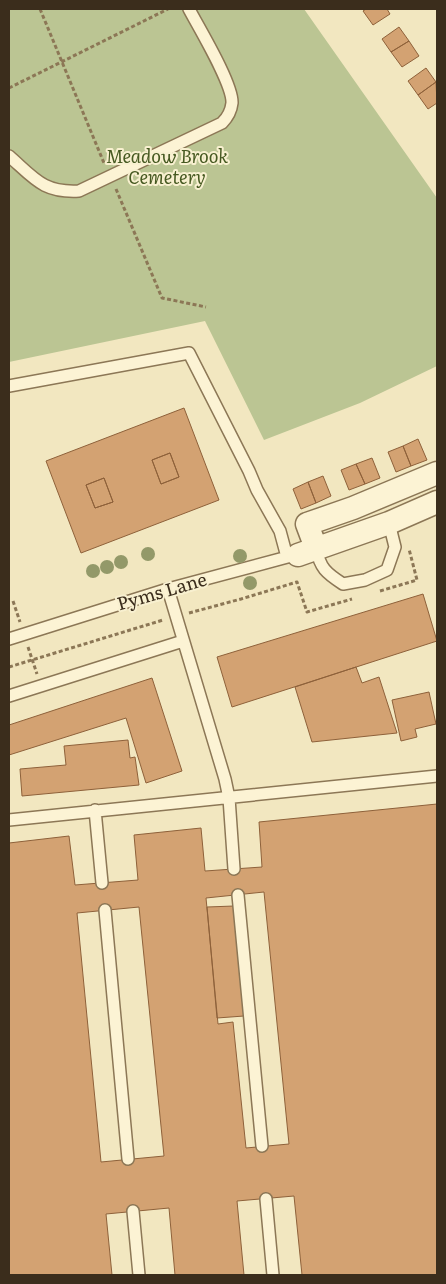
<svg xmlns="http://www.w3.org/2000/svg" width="446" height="1284" font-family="Literata,serif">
  <rect width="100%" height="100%" fill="#f2e7c0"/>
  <path fill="#bbc593" d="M9,9h295l133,189v168l-77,37 -96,37 -59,-119 -196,41z"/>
  <path fill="#d3a272" stroke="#8e613a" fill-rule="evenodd" d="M366,9h21l3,5 -17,11 -10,-14z
    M399,27l10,14 -18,11 -9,-13z
    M409,41l10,15 -17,11 -11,-15z
    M426,68l10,14 -18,13 -10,-14z
    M436,82l1,21 -9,6 -10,-14z
    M184,408l35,92 -138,53 -35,-92zM170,453l9,24 -18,7 -9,-24zM104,478l9,24 -18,6 -9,-23z
    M418,439l9,21 -16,6 -8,-20z
    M403,446l8,20 -15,6 -8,-20z
    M170,453l9,24 -18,7 -9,-24z
    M372,458l8,20 -15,6 -9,-20z
    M356,464l9,20 -16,6 -8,-20z
    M323,476l8,20 -15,7 -8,-21z
    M104,478l9,24 -18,6 -9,-23z
    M308,482l8,21 -15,6 -8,-20z
    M423,594l14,47 -205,66 -15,-50z
    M356,667l6,16 17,-6 18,56 -85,9 -17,-55z
    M152,678l30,93 -36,12 -20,-65 -117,37v-30z
    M429,692l7,32 -21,5 2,8 -16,4 -9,-41z
    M128,740l2,18 5,-1 4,28 -117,11 -2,-27 46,-4 -2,-19z
    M437,804v471h-135l-8,-79 -57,5 7,74h-69l-6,-67 -63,6 6,61h-103v-432l60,-7 6,49 63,-5 -4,-45 67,-7 4,43 57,-4 -3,-45zM264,892l25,252 -43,4 -13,-126 -15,2 -12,-126zM139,907l25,249 -63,6 -24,-249z
    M234,906l10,110 -27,2 -10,-111z"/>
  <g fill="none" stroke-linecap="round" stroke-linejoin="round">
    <g stroke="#8c7756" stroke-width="14">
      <path id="lane" d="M9,156c25,22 34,37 70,35l143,-68c6,-6 9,-11 10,-20 1,-19 -33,-75 -43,-94
        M9,386l180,-33 60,118 8,19 23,41 7,26
        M316,548c4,20 10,25 27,36l22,-4 22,-10 8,-23 -6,-24
        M168,589l57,190 4,19 5,71
        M9,639l159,-50 127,-34
        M9,696l174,-55
        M95,810l7,73
        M9,820l428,-44
        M238,895l24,251
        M105,910l23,249
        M266,1199l7,76
        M133,1211l6,64"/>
    </g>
    <g stroke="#8c7756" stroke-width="25">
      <path id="street" d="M316,548l-9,-24 46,-16 84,-35
        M298,555l91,-32 48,-21"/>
    </g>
    <path stroke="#8c7756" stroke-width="3" stroke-dasharray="4 2.5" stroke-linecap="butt" d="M40,9l64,154
      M9,88l159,-79
      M116,189l46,109 44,9
      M380,591l37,-11 -8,-31
      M13,601l7,21
      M189,613l52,-14 56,-17 10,30 45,-13
      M28,647l9,27
      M9,667l154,-47"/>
    <use href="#lane" stroke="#fcf3d4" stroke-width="11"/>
    <use href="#street" stroke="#fcf3d4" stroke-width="22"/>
  </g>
  <g fill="#939969">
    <circle cx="148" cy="554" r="7"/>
    <circle cx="240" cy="556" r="7"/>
    <circle cx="121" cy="562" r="7"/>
    <circle cx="107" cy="567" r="7"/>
    <circle cx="93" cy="571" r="7"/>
    <circle cx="250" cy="583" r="7"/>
  </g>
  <g text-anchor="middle" stroke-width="4" stroke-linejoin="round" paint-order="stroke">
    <g font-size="18" font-style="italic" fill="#465921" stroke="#f8f0d0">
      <text x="167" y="163">Meadow Brook<tspan x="167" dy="21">Cemetery</tspan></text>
    </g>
    <g font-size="18" fill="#3b2d1c" stroke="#f8f0d0">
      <text transform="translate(162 592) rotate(-16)" y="6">Pyms Lane</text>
    </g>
  </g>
  <rect width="446" height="1284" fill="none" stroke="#3b2d1c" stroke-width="20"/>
</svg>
